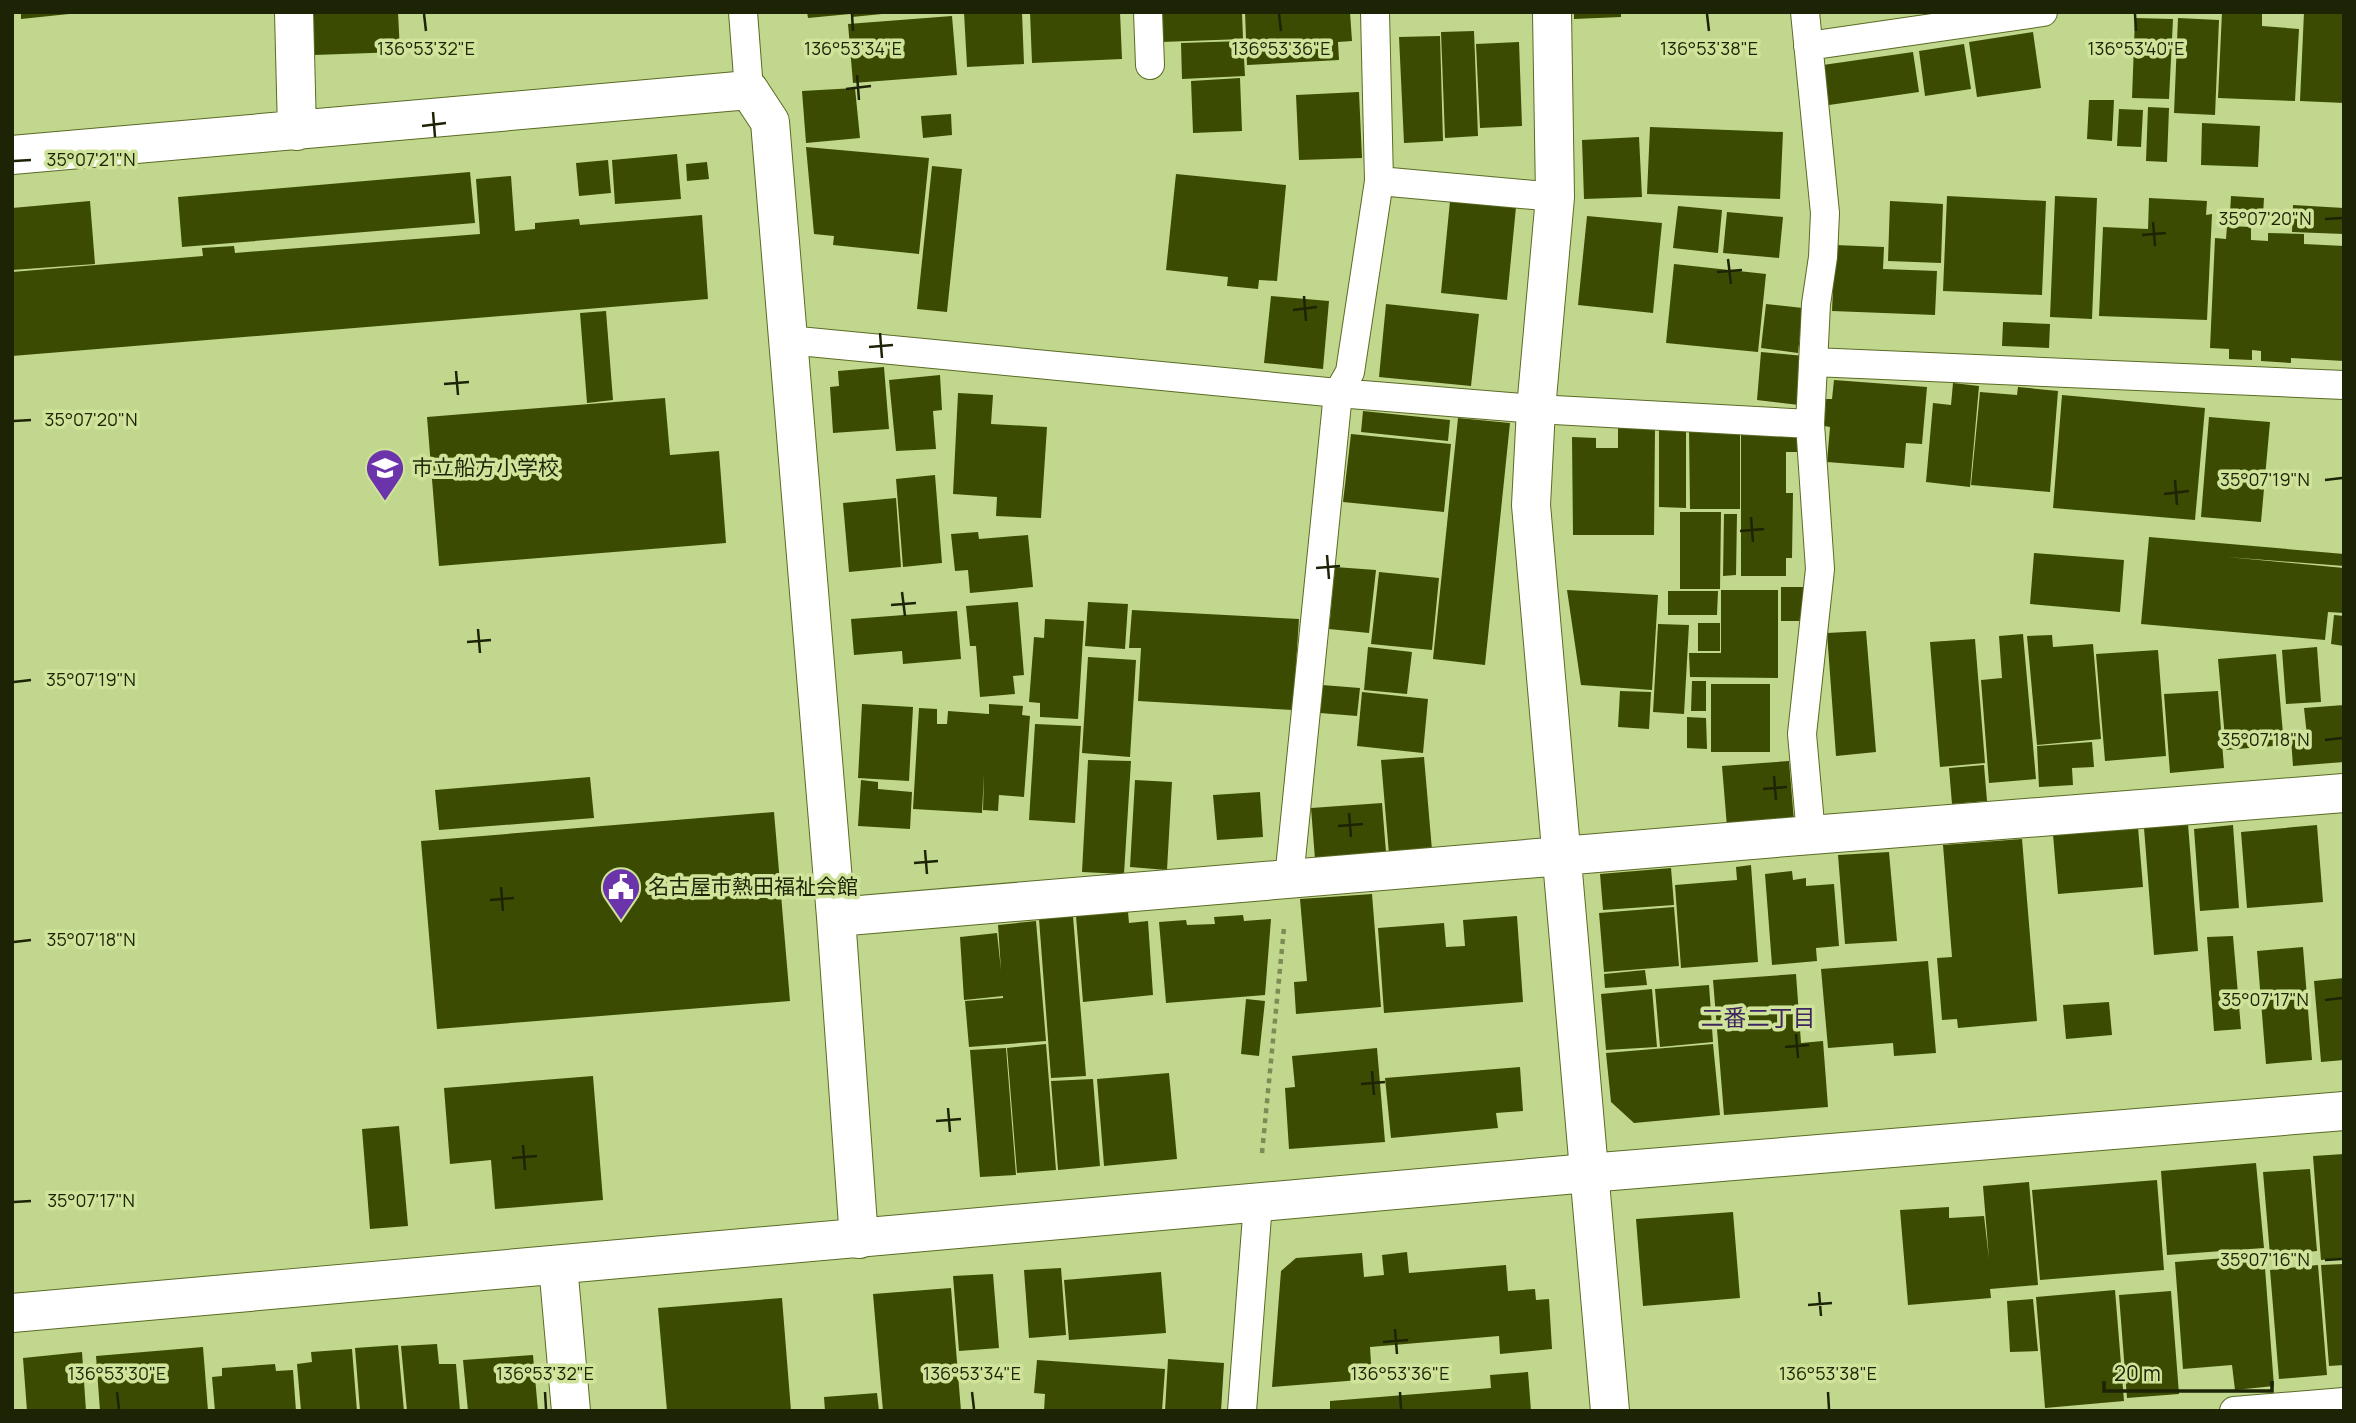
<svg xmlns="http://www.w3.org/2000/svg" width="2356" height="1423" font-family="Manrope,'Noto Sans JP',sans-serif">
  <rect width="100%" height="100%" fill="#c2d78e"/>
  <path fill="#3c4b02" d="M21,12h48v2l-48,5z
    M312,12h86l2,40 -86,3z
    M807,12h43v2l-42,4z
    M852,12h30v2l-30,3z
    M964,12h58l2,52 -57,3z
    M1030,12h90l2,47 -90,4z
    M1159,12h83l1,27 -82,3z
    M1245,12h105l2,29 -14,1 1,18 -92,5z
    M1574,12h47v5l-47,2z
    M2222,12h40v14l37,3 -4,72 -77,-3z
    M2304,12h40v91l-44,-2z
    M952,16l5,59 -104,8 -5,-59z
    M2135,18l38,1 -4,80 -37,-1z
    M2178,18l41,2 -4,95 -41,-2z
    M1474,31l4,105 -33,2 -4,-106z
    M2033,32l8,56 -64,9 -8,-55z
    M1440,36l3,105 -39,2 -5,-106z
    M1243,41l2,35 -63,3 -1,-36z
    M1519,42l3,84 -42,2 -4,-84z
    M1964,44l7,45 -46,7 -6,-45z
    M1913,52l6,40 -90,13 -6,-40z
    M1240,78l2,53 -49,2 -2,-52z
    M855,88l5,50 -54,5 -4,-52z
    M1359,92l3,66 -63,2 -3,-65z
    M2089,100h25l-2,41 -25,-2z
    M2148,107l21,1 -2,54 -21,-1z
    M2119,109l24,1 -2,37 -24,-1z
    M951,114l1,21 -29,3 -2,-22z
    M2202,123l58,3 -2,41 -57,-2z
    M1650,127l133,5 -3,67 -133,-5z
    M1639,137l3,60 -58,2 -2,-59z
    M806,147l123,11 -10,96 -86,-9 1,-9 -20,-2z
    M677,154l4,45 -66,5 -3,-44z
    M608,160l3,33 -32,3 -3,-33z
    M707,162l2,17 -22,2 -1,-17z
    M932,166l30,3 -15,143 -30,-3z
    M470,172l5,51 -293,24 -4,-50z
    M1176,174l110,11 -9,96 -18,-1 -1,9 -31,-3 1,-9 -62,-7z
    M511,176l4,55 20,-2v-6l44,-4 1,6 122,-10 6,84 -696,57v-84l191,-16 -1,-8 32,-2 1,7 245,-19 -4,-55z
    M1947,196l99,5 -4,94 -99,-4z
    M2055,196l42,2 -5,121 -42,-2z
    M2231,196l33,2 -1,17 -33,-2z
    M2149,198l58,3 -1,14 6,-1 -5,106 -108,-4 4,-89 45,2z
    M90,201l5,63 -83,6v-62z
    M1450,201l66,6 -9,93 -66,-7z
    M1890,201l53,3 -2,59 -53,-2z
    M2293,205l51,3v26l-52,-2z
    M1678,206l44,4 -4,43 -45,-5z
    M1727,212l56,5 -4,41 -56,-5z
    M1587,216l75,7 -9,90 -75,-8z
    M2227,226l24,1v13l17,1v-8l36,1v10l40,2v115l-53,-3v5l-30,-2v-10l-9,-1v10l-23,-1v-10l-19,-1 5,-110 11,1z
    M1835,245l49,2 -1,22 54,2 -2,44 -103,-4z
    M1674,264l92,10 -8,78 -92,-9z
    M1271,296l58,5 -6,68 -59,-6z
    M1386,304l93,10 -8,72 -92,-9z
    M1766,304l37,4 -5,45 -37,-5z
    M606,311l7,89 -26,3 -7,-90z
    M2003,322l47,2 -1,24 -47,-2z
    M1761,352l43,4 -5,49 -42,-5z
    M884,367l5,62 -56,4 -3,-46 9,-1 -1,-15z
    M940,375l2,35 -9,1 3,38 -40,2 -7,-71z
    M1834,380l93,7 -5,57 -16,-1 -2,25 -77,-6 3,-35 -6,-1 2,-27h6z
    M1953,383l26,3 -9,101 -44,-5 7,-79 18,2z
    M2018,387l40,4 -8,101 -79,-7 9,-93 37,3z
    M958,393l35,2 -2,29 56,3 -6,91 -45,-2 1,-19 -44,-3z
    M2062,395l143,13 -10,112 -142,-12z
    M665,398l5,57 49,-4 7,92 -287,23 -12,-149z
    M1363,411l87,9 -2,21 -87,-9z
    M2209,417l61,5 -9,100 -60,-5z
    M1458,418l52,5 -25,242 -52,-6z
    M1618,428h37l-1,107h-81l-1,-98 24,1v10h22z
    M1659,428h27v80l-27,-1z
    M1689,429h51v80h-50z
    M1741,430h59v22h-14v41h7l-1,65h-6v18h-45z
    M1351,434l100,10 -7,68 -101,-10z
    M935,475l7,88 -39,4 -7,-88z
    M896,498l5,69 -52,5 -6,-69z
    M1680,512h41l-1,77h-40z
    M1724,514h13l-1,61 -13,1z
    M978,532l1,7 49,-4 5,52 -63,6 -2,-23 -13,1 -4,-37z
    M2149,537l195,17v12l-117,-9 117,11v45l-16,-1 -3,28 -184,-16z
    M2034,553l90,7 -4,52 -90,-8z
    M1335,567l41,3 -7,63 -40,-4z
    M1379,572l60,6 -7,72 -61,-6z
    M1781,587h27v34h-27z
    M1567,590l91,5 -6,95 -71,-5z
    M1721,590h57v88l-88,-1 -1,-24h32z
    M1668,591h50l-1,24h-49z
    M1018,602l6,73 -11,1 2,18 -35,3 -4,-51h-6l-4,-40z
    M1088,602l40,2 -3,45 -40,-3z
    M1132,610l167,9 -6,91 -155,-9 3,-53h-12z
    M957,611l4,48 -58,5 -1,-13 -48,4 -3,-36z
    M2334,615l10,1v30l-13,-2z
    M1045,619l39,2 -6,98 -38,-2v-14l-11,-1 5,-65 10,1z
    M1698,623h22v28h-22z
    M1658,624l31,1 -5,89 -31,-2z
    M1866,631l10,121 -40,4 -9,-123z
    M2023,634l13,145 -47,4 -8,-103 21,-2 -3,-42z
    M2052,635l1,12 40,-3 8,95 -64,6 -10,-109z
    M1975,639l10,124 -45,4 -10,-125z
    M1368,647l44,5 -5,42 -43,-4z
    M2317,647l4,55 -35,2 -4,-54z
    M2158,650l8,106 -61,5 -9,-107z
    M2276,654l8,91 -58,5 -8,-91z
    M1088,657l48,3 -6,97 -48,-4z
    M1692,681h14v30h-15z
    M1711,684h59v68h-59z
    M1322,685l38,3 -3,28 -37,-3z
    M1620,691l31,1 -2,37 -31,-2z
    M2218,691l6,77 -54,5 -6,-79z
    M1362,692l66,7 -5,54 -66,-7z
    M862,704l51,3 -4,74 -51,-3z
    M989,704l34,2 -1,9 8,1 -6,81 -25,-2 -1,16 -15,-1 1,-36 -2,39 -69,-4 6,-101 18,1v15h10l1,-13 41,3z
    M2344,705v57l-51,4 -2,-28 16,-2 -3,-28z
    M1687,717l19,1 1,31 -20,-1z
    M1035,724l46,2 -6,97 -46,-3z
    M2092,742l2,25 -22,1 1,17 -34,2 -2,-41z
    M1424,757l8,93 -43,4 -8,-94z
    M1088,760l43,1 -7,113 -42,-2z
    M1789,761l5,60 -67,6 -5,-61z
    M1984,765l3,36 -35,3 -3,-36z
    M590,777l4,41 -155,12 -4,-40z
    M861,780l17,2v7l34,3 -2,37 -52,-3z
    M1135,780l37,2 -5,88 -37,-3z
    M1260,792l3,45 -46,3 -4,-45z
    M1382,803l4,49 -71,7 -4,-51z
    M774,812l16,189 -353,28 -16,-188z
    M2188,824l10,127 -44,4 -10,-127z
    M2233,825l6,83 -39,3 -6,-82z
    M2317,825l6,77 -76,6 -6,-76z
    M2138,827l5,60 -85,7 -5,-60z
    M2022,839l15,182 -79,7 -1,-9 -15,1 -5,-62 15,-1 -9,-112z
    M1889,852l8,89 -52,3 -7,-89z
    M1751,865l7,97 -77,6 -6,-83 62,-5 -1,-13z
    M1671,868l3,37 -71,5 -3,-36z
    M1792,871l1,9 13,-2v8l28,-2 5,62 -23,2 1,13 -45,4 -7,-91z
    M1372,894l9,113 -85,7 -2,-32 13,-1 -7,-82z
    M1674,907l5,59 -75,6 -5,-59z
    M1128,912l1,11 19,-2 5,74 -70,7 -7,-86z
    M1243,915l1,6 27,-2 -6,76 -99,8 -7,-81 27,-2 1,5 28,-1 -1,-7z
    M1073,916l13,160 -35,2 -12,-159z
    M1517,916l6,86 -139,11 -6,-85 66,-5 2,24 19,-1 -2,-26z
    M1036,921l10,120 -77,6 -4,-46 38,-3v-2l-39,4 -4,-63 37,-4 4,37 -3,-45z
    M2233,936l8,93 -27,2 -7,-94z
    M2303,947l9,113 -46,4 -9,-113z
    M1928,961l8,92 -42,3 -1,-13 -65,5 -7,-79z
    M1645,970l2,15 -42,3 -1,-14z
    M1796,974l5,69 22,-2 5,66 -104,8 -11,-135z
    M2344,978v82l-23,2 -7,-81z
    M1709,985l4,57 -53,5 -5,-58z
    M1652,989l5,58 -51,3 -5,-56z
    M1246,999l19,2 -6,55 -18,-2z
    M2109,1002l3,33 -46,4 -3,-34z
    M1046,1044l10,126 -39,3 -10,-125z
    M1713,1044l7,71 -86,8 -23,-21 -5,-49z
    M1006,1048l10,127 -36,2 -10,-127z
    M1377,1048l8,94 -96,7 -4,-61 10,-1 -3,-31z
    M1520,1067l3,44 -27,2 2,15 -107,10 -6,-60z
    M1169,1073l8,86 -73,7 -7,-87z
    M593,1076l10,124 -108,9 -4,-49 -41,4 -6,-76z
    M1093,1079l7,87 -42,4 -7,-89z
    M399,1126l9,100 -38,3 -8,-100z
    M2344,1154v104l-23,2 -8,-104z
    M2256,1163l8,85 -97,7 -6,-84z
    M2310,1169l7,82 -47,4 -7,-83z
    M2157,1180l7,90 -124,10 -8,-90z
    M2029,1182l9,103 -48,4 1,9 -83,7 -8,-95 49,-3v11l35,-2 5,43 -6,-73z
    M1733,1212l7,86 -97,8 -7,-87z
    M1407,1252l2,21 97,-8 2,26 27,-2 1,11 13,-1 3,50 -52,5 -1,-18 -129,11 2,32 -100,8 9,-116 15,-13 66,-5 2,24 20,-2 -2,-20z
    M2264,1255l10,131 -39,4 -3,-25 -49,4 -8,-107z
    M2344,1264v101l-15,1 -8,-101z
    M2318,1265l9,110 -48,4 -9,-109z
    M1061,1268l5,67 -37,3 -5,-68z
    M1161,1272l5,61 -97,7 -5,-60z
    M993,1274l6,74 -40,3 -6,-75z
    M951,1288l10,123h-78l-10,-117z
    M2115,1290l9,111 -79,7 -9,-111z
    M2171,1291l8,103 -52,4 -8,-103z
    M782,1298l9,113h-124l-9,-103z
    M2033,1299l5,52 -28,1 -3,-51z
    M437,1344l2,20h17l4,47h-53l-6,-65z
    M398,1345l6,66h-44l-5,-63z
    M203,1347l5,64h-108l-4,-55z
    M352,1349l5,62h-56l-4,-47 15,-2 -1,-10z
    M82,1352l4,59h-59l-4,-53z
    M533,1355l5,56h-70l-5,-51z
    M1168,1359l56,4 -3,48h-56z
    M1037,1360l128,9 -3,42h-118l1,-17 -11,-1z
    M275,1364l1,7 17,-1 3,41h-81l-3,-34 10,-1v-8z
    M1528,1372l3,39h-201v-10l161,-13 -1,-13z
    M877,1393l2,18h-54l-1,-14z"/>
  <g fill="none" stroke-linecap="round" stroke-linejoin="round">
    <g stroke="#5a6b23" stroke-width="30">
      <path id="service" d="M743,12l6,78
        M1148,12l2,53
        M1805,12l20,201 -2,44 -7,47 -6,120 10,145 -18,165 9,101
        M1808,46l235,-34
        M1379,181l176,16
        M788,340l550,53 198,16 274,15
        M1813,362l531,23
        M1289,879l49,-486 12,-21 29,-191 -4,-169
        M1242,1411l16,-208
        M2234,1411l110,-9"/>
    </g>
    <g stroke="#5a6b23" stroke-width="40">
      <path id="minor" d="M294,12l3,119
        M1552,12l3,185 -19,212 -5,96 79,906
        M12,155l737,-65 21,32 66,795 23,322
        M836,917l975,-82 533,-42"/>
    </g>
    <g stroke="#5a6b23" stroke-width="40">
      <path id="tertiary" d="M558,1265l13,146
        M12,1313l1576,-140 756,-62"/>
    </g>
    <path stroke="#7d8c55" stroke-width="4.5" stroke-dasharray="5 5" stroke-linecap="butt" d="M1262,1153l22,-225"/>
    <use href="#service" stroke="#fff" stroke-width="28"/>
    <use href="#minor" stroke="#fff" stroke-width="38"/>
    <use href="#tertiary" stroke="#fff" stroke-width="38"/>
  </g>
  <path fill="none" stroke="#1d2406" stroke-width="2.5" d="M424,14l2,17M852,14l1,17M1279,14l2,17M1707,14l2,17M2135,14l1,17M857,75l2,25M846,89l25,-3M433,112l2,25M422,126l24,-3M14,161l17,-1M2325,219l17,-1M2153,222l2,24M2142,235l24,-2M1728,259l3,25M1717,272l25,-2M1304,296l2,25M1293,310l24,-3M880,333l2,25M869,347l24,-2M456,371l2,24M444,384l25,-2M14,421l17,-1M2175,480l2,25M2325,480l17,-2M2164,494l25,-3M1751,517l2,25M1740,531l24,-2M1327,555l2,24M1316,568l24,-2M902,592l3,24M891,605l25,-2M478,629l2,24M467,642l24,-2M14,682l17,-2M2325,740l17,-2M1774,776l2,24M1763,789l24,-2M1349,813l2,24M1338,826l25,-2M925,850l2,24M914,863l24,-2M501,887l2,24M490,900l24,-2M14,942l17,-2M2325,1000l17,-2M1796,1034l2,24M1785,1047l24,-2M1372,1071l2,24M1361,1084l24,-2M948,1108l2,24M936,1121l25,-2M523,1145l2,25M512,1158l25,-2M14,1202l17,-1M2325,1260l17,-1M1819,1292l2,24M1808,1305l24,-2M1395,1329l2,25M1383,1342l25,-2M117,1392l2,17M545,1392l1,17M972,1392l2,17M1400,1392l1,17M1828,1392l1,17"/>
  <defs>
    <g id="school-pin" transform="scale(2.0125)"><path d="M0 17L-7.5 6A9.5 9.5 0 1 1 7.5 6Z" fill="#6c34aa" stroke="#cfe49a"/><path d="M0-5L7-2L0 1L-7-2ZM-4 1L0 2.5L4 1V4Q0 6-4 4Z" fill="#fff"/></g>
    <g id="civic-pin" transform="scale(2.0125)"><path d="M0 17L-7.5 6A9.5 9.5 0 1 1 7.5 6Z" fill="#6c34aa" stroke="#cfe49a"/><path d="M-.6-6.5H3V-4.5H.6V-3L4-1V1h2V6H-6V1h2V-1L-.6-3ZM-1.2 2.5V6h2.4V2.5Z" fill="#fff"/></g>
  </defs>
  <g fill-rule="evenodd">
    <use href="#school-pin" x="385" y="468"/>
    <use href="#civic-pin" x="621" y="887"/>
  </g>
  <g text-anchor="middle" stroke-width="7" stroke-linejoin="round" paint-order="stroke">
    <g font-size="21" fill="#1d2406" stroke="#cfe49a" text-anchor="start">
      <text x="412" y="475">市立船方小学校</text>
      <text x="648" y="894">名古屋市熱田福祉会館</text>
    </g>
    <g font-size="23" fill="#3e255f" stroke="#cfe49a">
      <text x="1758" y="1026">二番二丁目</text>
    </g>
  </g>
  <g font-size="18" text-anchor="middle" fill="#1d2406" stroke="#cfe49a" stroke-width="7" stroke-linejoin="round" paint-order="stroke">
    <text x="426" y="55">136°53'32"E</text>
    <text x="853" y="55">136°53'34"E</text>
    <text x="1281" y="55">136°53'36"E</text>
    <text x="1709" y="55">136°53'38"E</text>
    <text x="2136" y="55">136°53'40"E</text>
    <text x="91" y="166">35°07'21"N</text>
    <text x="2265" y="225">35°07'20"N</text>
    <text x="91" y="426">35°07'20"N</text>
    <text x="2265" y="486">35°07'19"N</text>
    <text x="91" y="686">35°07'19"N</text>
    <text x="2265" y="746">35°07'18"N</text>
    <text x="91" y="946">35°07'18"N</text>
    <text x="2265" y="1006">35°07'17"N</text>
    <text x="91" y="1207">35°07'17"N</text>
    <text x="2265" y="1266">35°07'16"N</text>
    <text x="117" y="1380">136°53'30"E</text>
    <text x="545" y="1380">136°53'32"E</text>
    <text x="972" y="1380">136°53'34"E</text>
    <text x="1400" y="1380">136°53'36"E</text>
    <text x="1828" y="1380">136°53'38"E</text>
  </g>
  <rect width="2356" height="1423" fill="none" stroke="#1d2406" stroke-width="28"/>
  <path d="M2104 1381v10h168v-10" fill="none" stroke="#1d2406" stroke-width="3.5"/>
  <text x="2114" y="1381" font-size="21" fill="#1d2406" stroke="#cfe49a" stroke-width="5" paint-order="stroke">20 m</text>
</svg>
